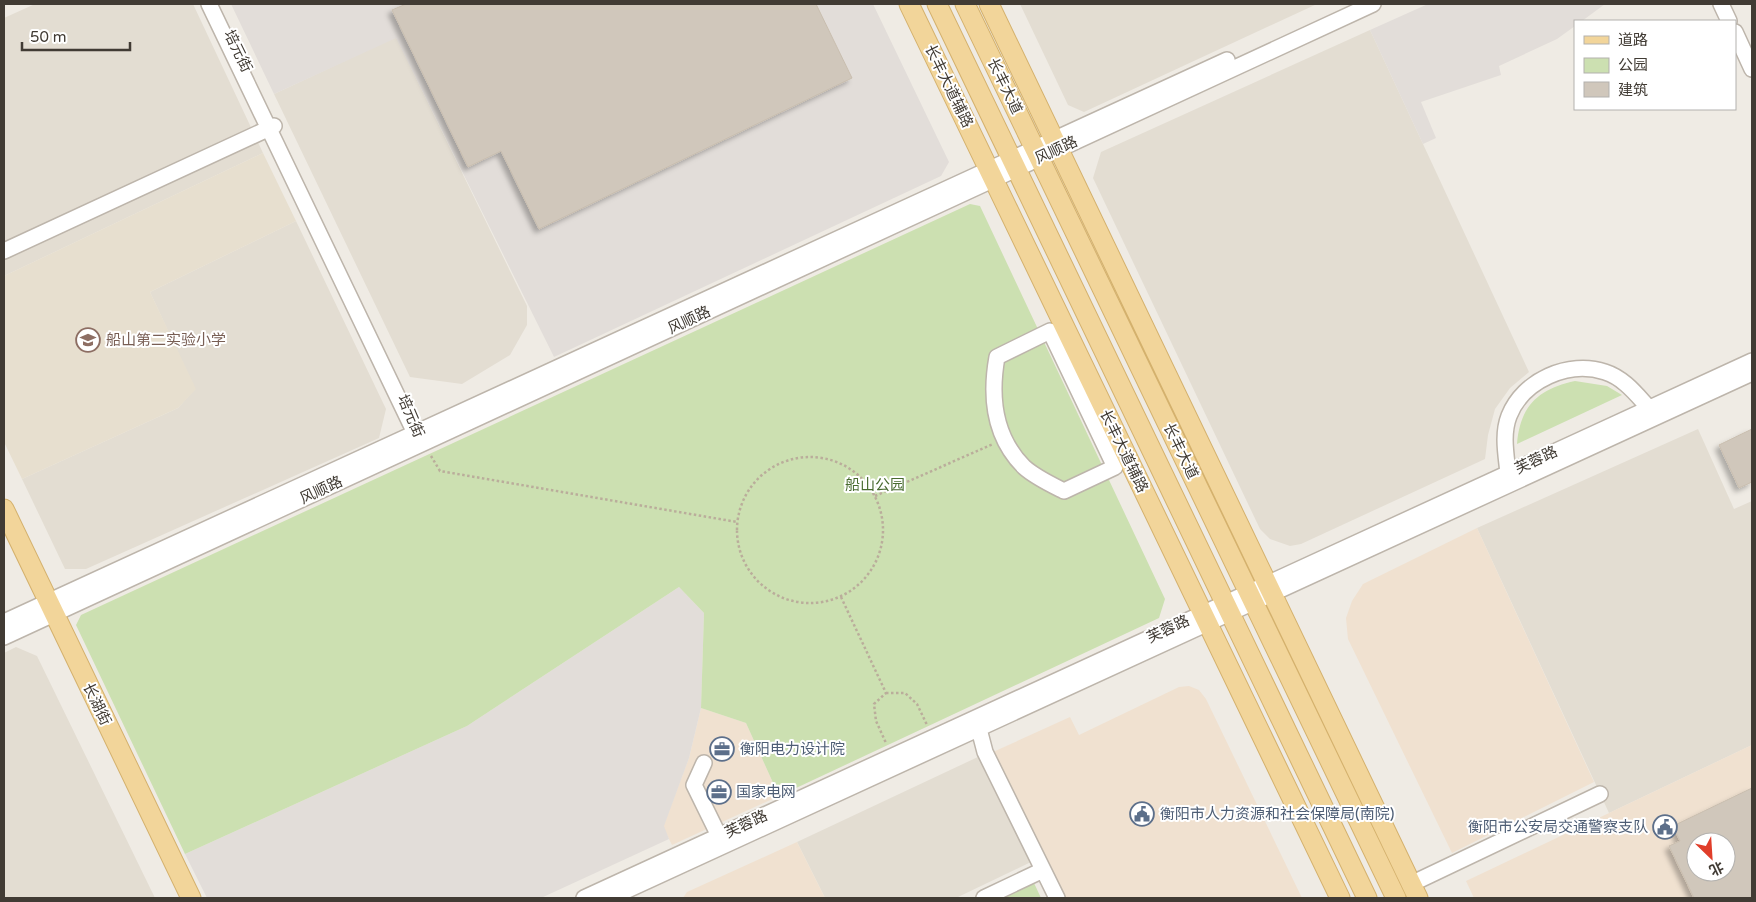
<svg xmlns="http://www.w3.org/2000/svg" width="1756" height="902" font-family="'Varela Round','Noto Sans SC',sans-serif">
  <defs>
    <filter id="shadow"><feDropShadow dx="-4" dy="4" stdDeviation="2.5" flood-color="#0004"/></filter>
  </defs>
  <rect width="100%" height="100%" fill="#efebe4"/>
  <path fill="#e3ddd2" d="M35,4h158l70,149 -259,123v-258z
    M1020,4h297l-233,108 -16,-7z
    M1370,30l159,342 -19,16 -15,21 -7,26 -3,24 -184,85 -11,2 -20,-7 -10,-10 -167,-351 8,-26z
    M396,37l131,269v19l-17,30 -48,29 -52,-7 -136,-283z
    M296,221l90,188 -7,29 -293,131h-21l-43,-90 156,-71 17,-19 -45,-97z
    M1698,429l36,80 18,-8v244l-143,68 -132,-285z
    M16,647l21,9 118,242h-151v-245z
    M980,756l51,106 -75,36h-131l-28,-56z"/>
  <path fill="#f0e1d0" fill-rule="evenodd" d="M1477,528l117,254 -142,71 -104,-214 -2,-21 6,-17 11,-17z
    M1189,686l10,4 7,9 96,199h-236l-73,-146 77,-35 9,18 100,-48z
    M701,708l45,15 33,73 -107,49 -9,-18 26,-69z
    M1752,745v153h-278l-8,-17zM1696,842h30v30h-30z
    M797,842l28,56h-142l4,-6z"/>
  <path fill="#e2ddd9" d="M231,4h642l76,158 -8,14 -387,181 -158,-319 -122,56z
    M1428,4h177l-23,17h-7v5l-18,13 -58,27 2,9 -80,27 15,36 -13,6 -53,-114z
    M679,587l25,26 -3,95 -12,50 -25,68 5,13 -128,59h-334l-22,-44 282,-128z"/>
  <path fill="#e7dfcf" d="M263,153l33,68 -146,71 46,97 -18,19 -156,71 -18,-37v-166z"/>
  <path fill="#cce0b1" d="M970,204l10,2 185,393 -6,19 -380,178 -33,-73 -45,-15 3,-95 -25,-26 -212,139 -282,128 -109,-229 5,-10z
    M1575,381l32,5 15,9 -105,49c3,-39 22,-55 58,-63z
    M1034,883l7,15h-37z"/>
  <path fill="#d0c7bb" stroke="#c9beaf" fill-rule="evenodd" filter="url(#shadow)" d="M406,4h410l36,74 -313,151 -38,-78 -33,16 -76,-157z
    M1752,429v53l-13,6 -20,-43z
    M1752,788v110h-58l-25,-52 11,-5 -7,-15zM1696,842h30v30h-30z"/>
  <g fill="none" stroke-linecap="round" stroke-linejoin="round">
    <g stroke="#bdb5ab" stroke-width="18">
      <path id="minor" d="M209,4l206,429 6,8
        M1721,4l8,17
        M1735,32l17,37
        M4,251l270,-125
        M1050,331l65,136 -51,24c-14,-7 -29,-14 -40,-24 -30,-30 -34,-71 -27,-110z
        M1508,473c-2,-19 -6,-39 1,-57 14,-36 60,-56 96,-44 19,6 31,22 44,36
        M4,622l1223,-562
        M4,637l1369,-633
        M979,729l6,23 72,146
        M704,763l-10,22 25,51
        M1411,884l189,-90
        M584,898l1168,-537
        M610,898l1142,-525
        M984,898l59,-28"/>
    </g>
    <g stroke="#d4b16d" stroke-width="21">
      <path id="major" d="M909,4l431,894
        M937,4l430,894
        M965,4l431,894
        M989,4l429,894
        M4,509l187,389"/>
    </g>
    <path stroke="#baad9b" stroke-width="2.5" stroke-dasharray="2.5 2.5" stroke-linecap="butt" d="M431,456l9,15 297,51
      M737 530a73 73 0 1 1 146 0a73 73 0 1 1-146 0Z
      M875,496l118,-52
      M841,597l45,96 -12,11 2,17 10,22
      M886,693h19l12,11 10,21"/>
    <use href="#minor" stroke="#fff" stroke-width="15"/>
    <use href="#major" stroke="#f2d59a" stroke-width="19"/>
  </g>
  <defs>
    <g id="school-ring" transform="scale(1.25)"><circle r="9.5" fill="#fff" stroke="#8d6e63" stroke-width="1.5"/><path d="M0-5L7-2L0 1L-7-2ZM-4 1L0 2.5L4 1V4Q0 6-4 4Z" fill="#8d6e63"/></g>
    <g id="office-ring" transform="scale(1.25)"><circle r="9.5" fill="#fff" stroke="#5c6f8a" stroke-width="1.5"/><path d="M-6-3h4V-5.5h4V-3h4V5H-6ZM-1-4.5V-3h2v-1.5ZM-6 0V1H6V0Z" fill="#5c6f8a"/></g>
    <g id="civic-ring" transform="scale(1.25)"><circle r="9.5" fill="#fff" stroke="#5c6f8a" stroke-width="1.5"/><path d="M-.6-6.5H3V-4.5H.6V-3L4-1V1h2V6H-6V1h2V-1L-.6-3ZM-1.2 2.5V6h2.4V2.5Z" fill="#5c6f8a"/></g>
  </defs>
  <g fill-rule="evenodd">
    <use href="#school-ring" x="88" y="340"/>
    <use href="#office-ring" x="722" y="749"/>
    <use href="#office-ring" x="719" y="792"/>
    <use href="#civic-ring" x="1142" y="814"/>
    <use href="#civic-ring" x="1665" y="827"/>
  </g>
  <g text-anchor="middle" stroke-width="4" stroke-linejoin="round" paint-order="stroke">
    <g font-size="15" fill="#413b34" stroke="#fff">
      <text transform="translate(238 51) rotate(64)" y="5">培元街</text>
      <text transform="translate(949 86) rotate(64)" y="5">长丰大道辅路</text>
      <text transform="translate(1005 86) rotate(64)" y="5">长丰大道</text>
      <text transform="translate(1056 150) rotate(-25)" y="5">风顺路</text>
      <text transform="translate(689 320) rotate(-25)" y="5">风顺路</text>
      <text transform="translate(411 416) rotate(67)" y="5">培元街</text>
      <text transform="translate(1124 451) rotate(64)" y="5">长丰大道辅路</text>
      <text transform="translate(1181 451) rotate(64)" y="5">长丰大道</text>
      <text transform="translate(1536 460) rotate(-25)" y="5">芙蓉路</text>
      <text transform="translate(321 490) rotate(-25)" y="5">风顺路</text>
      <text transform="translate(1168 629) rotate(-25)" y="5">芙蓉路</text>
      <text transform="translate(97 704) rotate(64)" y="5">长湖街</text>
      <text transform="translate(746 824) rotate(-25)" y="5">芙蓉路</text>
    </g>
    <g font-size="15" fill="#785e54" stroke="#fff" text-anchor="start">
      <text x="106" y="345">船山第二实验小学</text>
    </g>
    <g font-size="15" fill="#486b2f" stroke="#fff">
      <text x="875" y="490">船山公园</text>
    </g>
    <g font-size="15" fill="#4e5e75" stroke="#fff" text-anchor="start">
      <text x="740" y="754">衡阳电力设计院</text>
      <text x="736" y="797">国家电网</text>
      <text x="1160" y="819">衡阳市人力资源和社会保障局(南院)</text>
      <text x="1648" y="832" text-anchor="end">衡阳市公安局交通警察支队</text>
    </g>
  </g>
  <rect width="1756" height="902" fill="none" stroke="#413b34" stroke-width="10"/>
  <rect x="1574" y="20" width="162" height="90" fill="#ffffff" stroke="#b3b1ae"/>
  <rect x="1584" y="36" width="25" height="8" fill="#f2d59a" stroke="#b3b1ae"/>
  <text x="1618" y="45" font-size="15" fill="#413b34">道路</text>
  <rect x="1584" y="58" width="25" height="15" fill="#cce0b1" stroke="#b3b1ae"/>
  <text x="1618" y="70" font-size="15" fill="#413b34">公园</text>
  <rect x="1584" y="82" width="25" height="15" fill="#d0c7bb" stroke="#b3b1ae"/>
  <text x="1618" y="95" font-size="15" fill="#413b34">建筑</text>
  <g transform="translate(1711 857) rotate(155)"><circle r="24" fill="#ffffff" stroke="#b3b1ae"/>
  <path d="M0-4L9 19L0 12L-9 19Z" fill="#e03e2a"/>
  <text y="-8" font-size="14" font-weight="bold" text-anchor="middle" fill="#413b34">北</text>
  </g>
  <path d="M22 42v8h108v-8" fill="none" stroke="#413b34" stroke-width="2.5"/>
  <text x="30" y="42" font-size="15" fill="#413b34" stroke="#ffffff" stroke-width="4" paint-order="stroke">50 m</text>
</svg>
